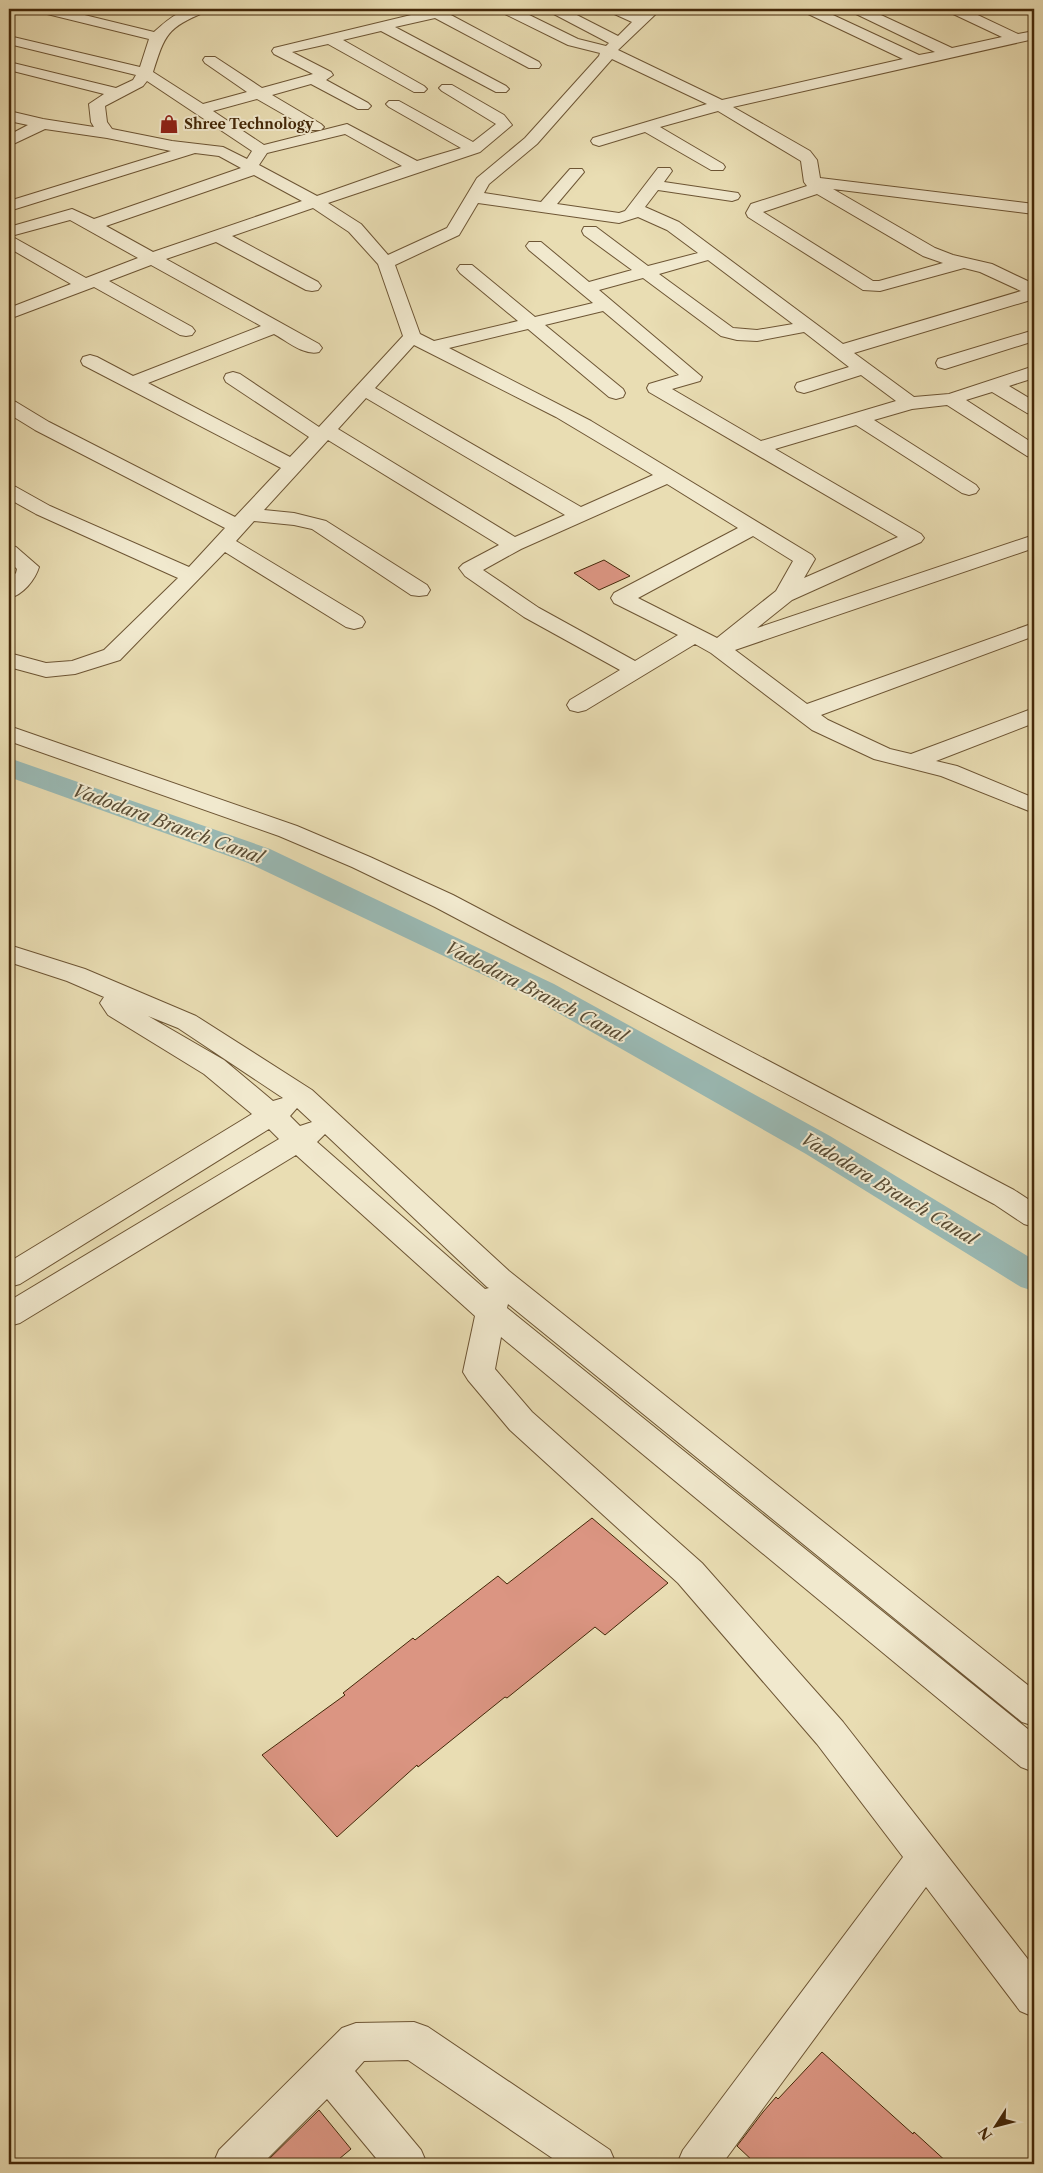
<svg xmlns="http://www.w3.org/2000/svg" width="1043" height="2173" font-family="'Libre Caslon Text',serif">
  <rect width="100%" height="100%" fill="#e9ddb3"/>
  <filter id="stains"><feTurbulence type="fractalNoise" baseFrequency=".004" numOctaves="4"/><feColorMatrix values="0 0 0 0 .2 0 0 0 0 .09 0 0 0 0 .02 0 0 0 .5 -.17"/></filter>
  <radialGradient id="worn" r=".72"><stop offset=".6" stop-color="#630" stop-opacity="0"/><stop offset="1" stop-color="#630" stop-opacity=".3"/></radialGradient>
  <g fill="none" stroke-linecap="round" stroke-linejoin="round">
    <path fill="#9abab5" fill-rule="evenodd" d="M9,758l261,91 284,135 276,152 204,124v31l-13,-4 -215,-133 -274,-156 -284,-135 -239,-86z"/>
  </g>
  <path fill="#db9582" stroke="#442809" d="M604,560l26,16 -31,14 -25,-17z
    M592,1518l76,65 -63,52 -10,-8 -88,71 -2,-1 -87,70 -1,-2 -80,72 -75,-82 83,-60 -2,-2 70,-55 2,2 83,-64 9,8z
    M822,2052l91,82 1,-2 35,32h-193l-19,-18 26,-34 13,-15 2,2z
    M319,2110l32,39 -18,15h-69z"/>
  <g fill="none" stroke-linecap="round" stroke-linejoin="round">
    <g stroke="#6d5534" stroke-width="2">
      <path id="minor" d="M37,9h23l94,23c19,-17 26,-23 53,-23l-2,3c-38,16 -40,22 -52,60l50,32 44,-12 -42,-29 -2,-3 2,-3h10l47,31 51,-14 -39,-20 -2,-3 2,-3 162,-39h25l-2,3 -10,2 90,48 2,3 -2,3h-10l-94,-50 -40,9 111,59 3,3 -3,3h-10l-115,-61 -38,9 81,46 3,3 -3,3h-10l-86,-48 -36,8 39,20 2,3 -7,5 42,23 3,3 -3,3h-10l-47,-25 -39,11 49,29 3,3 -3,3h-10l-54,-31 -44,12 51,34 83,-21 70,37 44,-13 -72,-41 -3,-3 3,-3h10l74,41 23,-18 -54,-33 -3,-3 3,-3h10l52,30 8,10 -32,27 -152,51 33,21 27,31 59,-27 30,-50 48,-40 74,-82 1,-3 -32,-8 -67,-33 -2,-3h18l61,30 28,7 3,-3 -59,-31 -2,-3h17l53,27 14,-14 -22,-10 -2,-3h18l14,6 6,-6h15l-43,41 104,50 181,-41 -99,-47 -2,-3h18l99,46 16,-3 -83,-40 -2,-3h18l84,39 50,-11 -53,-25 -2,-3h18l53,25 16,-3v8l-301,68 77,44 7,9 3,18 214,26v10l-201,-25 102,59 18,7 39,9 42,20v15l-180,54 60,44 35,-3 85,-28v12l-25,8 25,15v14l-7,-2 -35,-21 -26,8 68,44v14l-7,-2 -80,-51 -35,4 -38,11 102,65 3,4 -3,4 -7,2 -7,-2 -106,-68 -81,24 146,85 3,4 -3,4 -129,58 -35,28 277,-93v13l-299,102 72,54 227,-81v13l-213,79 7,5 62,29 21,5 123,-46v15l-98,38 21,5 77,32v15l-93,-37 -67,-17 -62,-29 -101,-77 -16,-9 -109,66 -8,2 -8,-2 -3,-5 3,-5 50,-30 -96,-53 -59,-41 -6,-8 4,-4 36,-19 -171,-105 -64,70 30,3 32,8 101,64 3,5 -3,5 -8,1 -8,-1 -99,-66 -18,-4 -40,-4 -18,20 126,76 3,5 -3,5 -8,2 -8,-2 -121,-75 -105,108 -45,14 -29,3 -37,-10v-14l37,10 26,-2 32,-11 74,-72 -142,-64 -27,-15v-14l7,2 34,19 139,61 36,-39 -190,-98 -26,-16v-14l7,2 33,20 186,95 46,-49 -198,-103 -2,-4 2,-4 7,-2 7,2 36,19 128,-50 -110,-61 -42,16 83,46 3,4 -3,4 -6,1 -6,-1 -86,-48 -85,32v-11l62,-24 -62,-36v-21l63,-18 22,10 147,-51 -22,-12 -24,-3 -186,58v-10l162,-50 -64,-13 -62,-9 -36,17v-11l19,-10 -19,-4v-10l34,8 51,8 -3,-5 -2,-18 15,-10 -95,-24v-8l107,26 17,-8 3,-5 -127,-31v-8l131,31 9,-28 -110,-27zM612,59l95,45 -114,34 -2,3 2,3 6,2 46,-14 66,38h12l2,-3 -2,-3 -63,-37 58,-16 83,50 3,21 3,4 -56,18 -5,9 2,4 115,73 17,1 84,-23 16,4 41,19 -178,53 -164,-122 -34,-15 13,-17 74,11 6,-2 2,-3 -2,-3 -74,-11 8,-11 -2,-3h-12l-33,43 -6,2 -62,-9 27,-32 -2,-3h-12l-29,33 -57,-9 5,-9 48,-40zM147,81l105,70 -5,8 -24,-12 -51,-6 -60,-12 -5,-7 -2,-16 38,-20zM345,134l57,32 -85,30 -58,-31 8,-12zM254,175l48,26 -149,51 -47,-26zM817,194l106,62 20,7 -64,18h-6l-110,-69zM478,203l141,20 19,-6 29,13 31,23 -50,13 -52,-39h-12l-2,4 2,4 48,35 -43,12 -48,-40h-12l-3,4 3,4 64,53 -58,14 -63,-52h-12l-3,4 3,4 58,48 -84,20 -14,-7 -25,-69 64,-30zM313,208l36,24 29,32 25,72 -84,91 -79,-53 -7,-2 -7,2 -2,4 2,4 83,55 -19,20 -142,-74 126,-49c13,7 30,22 45,18l3,-4 -3,-4 -153,-85 50,-17 90,48 6,1 6,-1 3,-4 -3,-4 -86,-46zM70,220l68,38 -52,20 -75,-42zM708,260l85,64 -36,6 -24,-2 -74,-54zM643,278l78,58 16,4 20,1 47,-9 45,35 -52,16 -2,4 2,4 7,2 7,-2 50,-16 35,26 -135,40 -89,-52 28,-8 2,-4 -103,-87zM603,311l76,64 -30,9 -2,4 2,4 249,145 -94,41 11,-19 -3,-4 -221,-134 -142,-73 79,-19 81,68 7,2 7,-2 2,-4 -2,-4 -78,-64zM414,345l142,72 97,58 -72,32 -206,-119zM366,398l199,117 -50,22 -177,-108zM667,484l71,44 -124,65 -3,5 3,5 64,32 -43,26 -96,-53 -56,-38 38,-21zM753,536l40,25 -17,30 -59,47 -79,-40z
        M1034,330v11l-89,28 -7,-2 -2,-4 2,-4z
        M9,545l7,2 23,20c-4,13 -16,28 -30,31v-18l7,-7 1,-4 -8,-8z
        M9,726l288,100 73,31 83,38 561,295 20,13v24l-10,-3 -30,-20 -559,-297 -83,-40 -73,-31 -270,-95z
        M9,945l76,24 111,47 116,74 197,181 525,419v36l-12,-4 -514,-418 -1,4 527,426v38l-13,-5 -520,-430 -6,32 37,43 170,151 141,159 191,245v50l-14,-6 -94,-124 -204,277h-45l6,-14 220,-293 -86,-113 -139,-161 -168,-153 -42,-50 -5,-8 12,-56 -179,-161 -276,168 -11,3v-25l270,-162 -10,-10 -249,155 -11,3v-25l243,-148 -48,-40 -96,-59 -8,-12 4,-6 -37,-16 -58,-19zM148,1016l30,12 105,70 -10,3 -49,-41zM297,1108l15,14 -12,4 -10,-10zM325,1134l162,153 2,1 -4,1 -168,-147z
        M414,2022l14,5 182,123 6,14h-55l-153,-104 -44,1 -9,10 66,79 6,14h-46l-54,-65 -65,65h-49l6,-14 123,-122 14,-5z"/>
    </g>
    <use href="#minor" fill="#f1e9ce" fill-rule="evenodd"/>
  </g>
  <defs>
    <g id="shop-bare" transform="scale(1.5)"><path d="M-5-2.5h2.3a2.7 3.5 0 0 1 5.4 0H5L5.5 6h-11ZM-1.5-2.5h3a1.5 2.3 0 0 0-3 0Z" fill="#8f2418" stroke="#f1e9ce" stroke-width="2.5" paint-order="stroke"/></g>
  </defs>
  <g fill-rule="evenodd">
    <use href="#shop-bare" x="169" y="124"/>
  </g>
  <g text-anchor="middle" stroke-width="4" stroke-linejoin="round" paint-order="stroke">
    <g font-size="14" font-weight="bold" fill="#442809" stroke="#f1e9ce" text-anchor="start">
      <text x="184" y="129">Shree Technology</text>
    </g>
    <g font-size="18" font-style="italic" fill="#5a4c34" stroke="#f1e9ce">
      <text transform="translate(168 824) rotate(20)" y="6">Vadodara Branch Canal</text>
      <text transform="translate(536 992) rotate(27)" y="6">Vadodara Branch Canal</text>
      <text transform="translate(889 1189) rotate(31)" y="6">Vadodara Branch Canal</text>
    </g>
  </g>
  <rect width="1043" height="2173" fill="none" stroke="#e9ddb3" stroke-width="30"/>
  <rect x="10" y="10" width="1023" height="2153" fill="none" stroke="#442809" stroke-width="2.5"/>
  <rect x="15" y="15" width="1013" height="2143" fill="none" stroke="#442809"/>
  <g transform="translate(996 2126) rotate(234)" stroke="#f1e9ce" stroke-width="4" paint-order="stroke">
  <path d="M0-4L9 19L0 12L-9 19Z" fill="#442809"/>
  <text y="-8" font-size="14" font-weight="bold" text-anchor="middle" fill="#442809">N</text>
  </g>
  <rect width="100%" height="100%" filter="url(#stains)"/>
  <rect width="100%" height="100%" fill="url(#worn)"/>
</svg>
